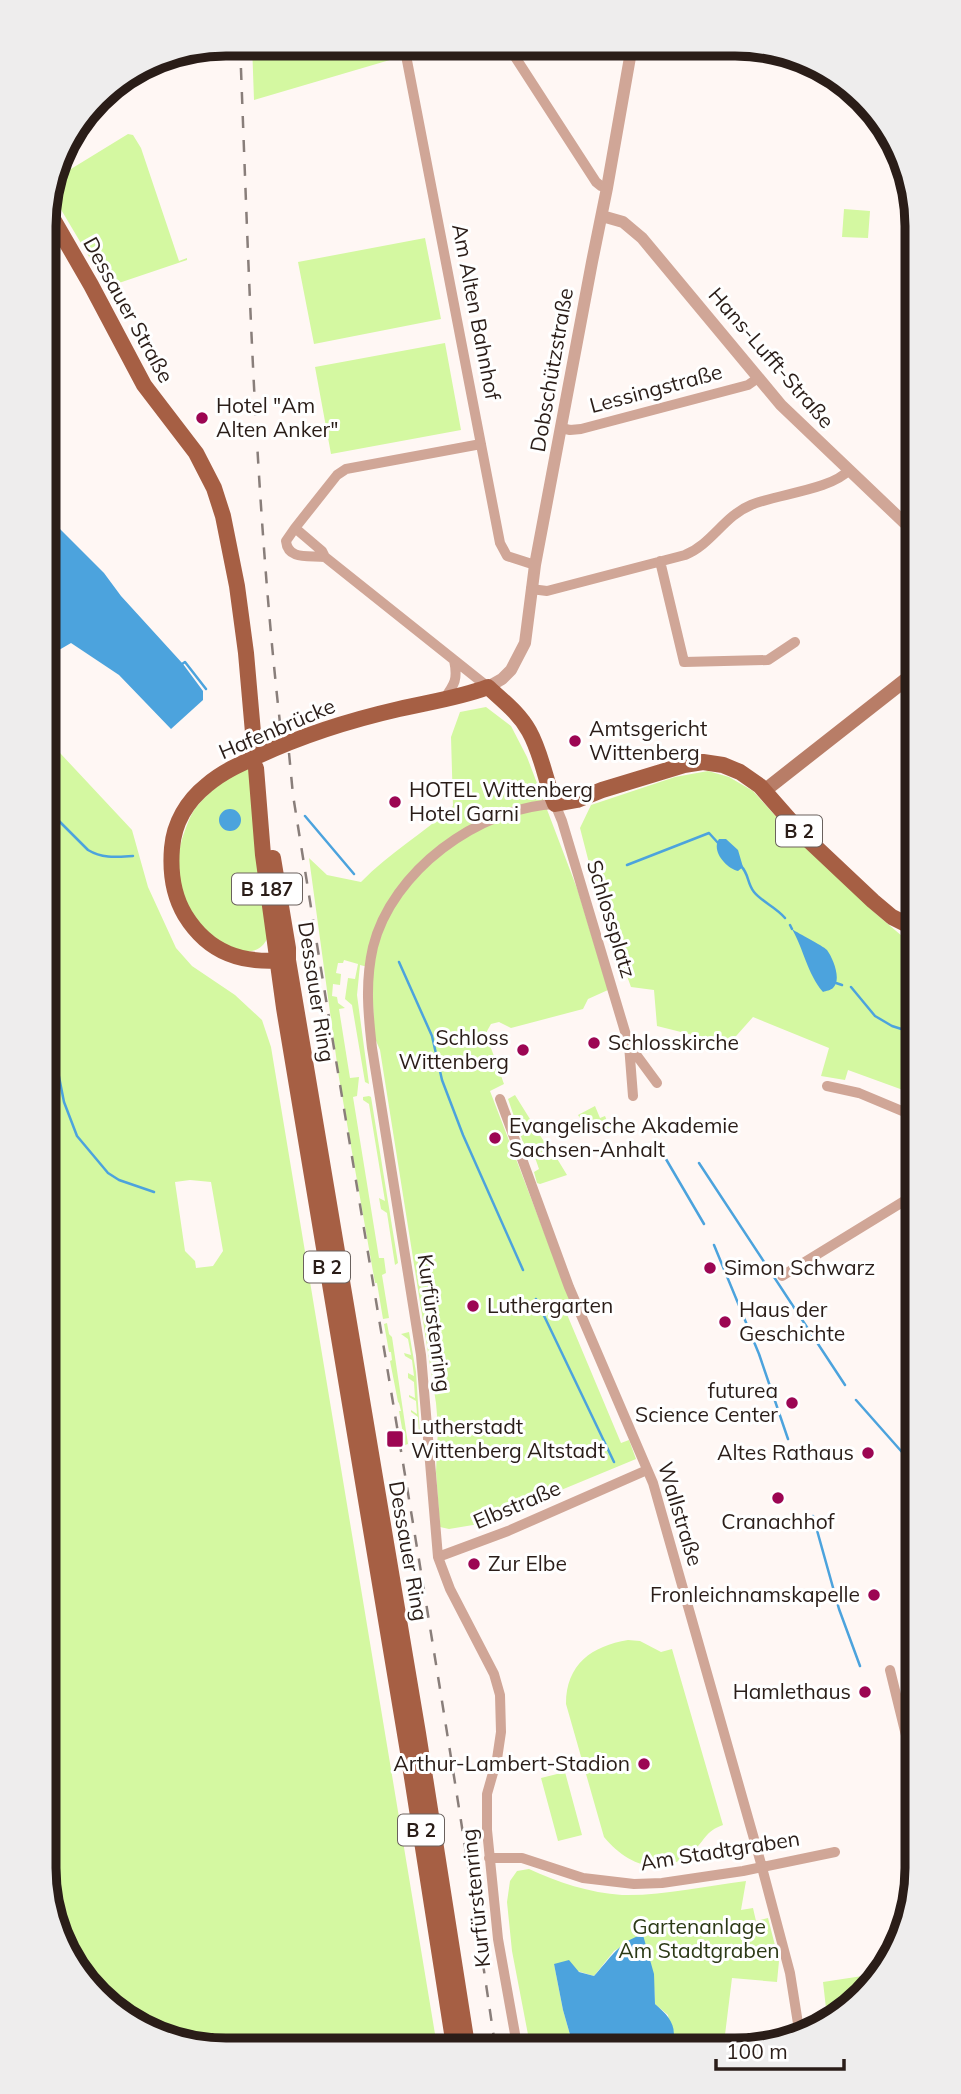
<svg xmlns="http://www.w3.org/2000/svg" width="961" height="2094" font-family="Mulish,sans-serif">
  <rect width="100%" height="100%" fill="#fff7f4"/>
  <path fill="#d4f8a1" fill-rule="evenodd" d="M252,44l145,1 3,12 -146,43z
    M128,134l5,1 8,13 38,113 8,-3v2l-80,27 -57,-96 3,-11z
    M844,209l26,2 -2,27 -26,-1z
    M425,238l16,81 -127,25 -16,-82z
    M445,343l16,87 -130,24 -16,-87z
    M486,707l25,19 16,31 51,134 30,99 -20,9 -5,10 -72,19 -12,-6 -8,2 -4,7v6l17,47 -14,7 83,217 -7,4 55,131 8,-3 7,19 -157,65 -30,5 -9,-2 -4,-55 2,-45 -2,-24 -56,-353 -6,-14 -2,-68 -12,-3 -3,30 12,89 -4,-2 -13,-77 -7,-6 3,-21 7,1 3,-15 -14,-4 -1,3h-5l-2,10 5,1 -1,11 -7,-1 -1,12 5,1 1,6 7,5 -6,1 11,69 9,-1 -2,19 -4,1 26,161h5l2,15 -4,2 7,43 -6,1 -6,-36h-2l-36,-205 -30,-220 18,17 34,7c29,-30 62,-48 92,-76l-2,-69 9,-25z
    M46,738l86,92 16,57 28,61 16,18 43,29 27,25 9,27 166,999 -246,1 -86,-42 -55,-89zM190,1180l21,2 12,69 -10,15 -17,2 -1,-7 -10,-10 -10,-69z
    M249,764l19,173c-15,34 -61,-1 -74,-20 -7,-11 -15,-27 -17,-40 -1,-12 2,-26 5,-38 4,-11 8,-25 16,-34 14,-17 33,-28 51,-41z
    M708,771l21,6 24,14 27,30 95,92 34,29h5v152l-66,-24 -3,10 -24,-4 8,-28 -76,-31 -24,27 -72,-18 -3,-36 -23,-3 -34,-93 -17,-66 11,-23 84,-28z
    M515,1095l33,53 2,-1 17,28 -27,9 -3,-1 -3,-11 5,-3 -7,-20 -6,2 -18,-52z
    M369,1096l2,1 27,166 -3,2 -8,-52 -6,-4 -2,-11 6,3 -16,-97 -6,-4v-3z
    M595,1106l5,12 5,-2 5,12 -17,6 -8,-12 -2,1 -5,-8z
    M387,1323l2,11 3,3 16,107 -3,1 -6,-34h2l-2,-8 -1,-1 -8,-41 2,-1 -1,-8h-2l-5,-28z
    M409,1332l7,40 4,63 -4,1 -4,-4 1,-2 6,3 -1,-16 -7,-5v-2l6,4 -1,-13 -7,-4v-2l6,3 -1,-16 -6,-4v-5l6,3 -2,-16 -7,-4 -1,-3 7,2 -3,-16 -7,-5z
    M628,1640l12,1 21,11 11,-3 51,176c-18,6 -18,16 -32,28 -31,25 -64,12 -87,-16l-38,-133c0,-40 26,-58 62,-64z
    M565,1772l17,63 -24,6 -17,-63z
    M529,1869c28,13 61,24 93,26 41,1 83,-9 124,-14l-5,29 12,-2 3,13 12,-3 11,43 -2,21 -45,-4 -8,65 10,1h-62l2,-2 -6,-27 -13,-11c-1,-25 -3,-46 -14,-69l-27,16 -20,25 -40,-12 9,46 10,35h-43l-18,-94 -5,-49 3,-21 7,-10z
    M882,1973l-3,6 -27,26 -26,3 -3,-26z"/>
  <path fill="#4ca3dd" d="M45,508l3,9 56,56 17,23 62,68 20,27v9l-32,29 -52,-54 -48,-32 -12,7 -13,-15z
    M219 820a11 11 0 1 1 22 0a11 11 0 1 1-22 0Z
    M719,839h7l12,11 5,17 -5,4c-12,-3 -27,-20 -19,-32z
    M792,929c7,5 30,16 35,21 6,8 15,30 6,38 -2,2 -7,3 -10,4 -16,-19 -19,-42 -31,-63z
    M643,1935l11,39 1,30c14,12 23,22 17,40l-99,1 -10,-35 -9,-46 15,-4 10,12 15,4c15,-16 27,-37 49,-41z"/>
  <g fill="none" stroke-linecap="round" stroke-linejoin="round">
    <path stroke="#4ca3dd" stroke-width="2.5" d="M873,117l4,10
      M882,136l11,23 18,23
      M182,664l3,-2 21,27
      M46,808l42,42c15,9 29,7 45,6
      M305,816l49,58
      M46,829l11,-9
      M627,865l82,-32 10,11
      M741,866c8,8 6,17 13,26 8,10 22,15 31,26
      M790,925l2,4
      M399,962l33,74 10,44 21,55 60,135
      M836,983l6,2
      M851,987l24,29 17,10 22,7
      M47,1016l17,86 13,34 31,37 11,7 35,12
      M663,1154l41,70
      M699,1163l146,222
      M714,1245l45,109 29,85
      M536,1299l78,163
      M856,1400l53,60
      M914,1466l1,2
      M813,1516l26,93 21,57"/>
    <path stroke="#d0a697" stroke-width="10" d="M404,45l96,498 7,13 28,9
      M508,46l88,136 5,4 6,2
      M561,428l9,2 11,-1 167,-44 10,-7
      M295,528l42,-53 9,-6 135,-25
      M295,528l27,23 3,6c-15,-2 -37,4 -39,-16z
      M325,557l163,130
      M660,561l24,101 84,-2 27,-18
      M531,589l16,2 138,-36c27,-11 39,-39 66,-50 26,-11 80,-15 98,-35
      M444,699c11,-15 14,-20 10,-39
      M629,1045l28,38
      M827,1086l32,7 55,23
      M500,1099l69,188 84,196 107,377 30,113 10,63
      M782,1276l132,-81
      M438,1557l70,-26 139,-61
      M890,1670l26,106
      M489,1858h33l61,20 51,6 28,-1 81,-12 92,-19
      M517,2045l-19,-106 -11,-109v-36l10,-35 4,-27 -1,-37 -6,-21 -44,-85 -12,-32 -17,-202 -49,-307c-4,-35 -7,-66 1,-101 19,-76 105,-139 182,-143l7,17 67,224 4,51"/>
    <path stroke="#d0a697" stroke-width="12" d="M602,216l21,6 19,16 139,167 131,125
      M488,687l14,-8 9,-9 14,-27 10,-78 57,-303 15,-74 25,-142"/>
    <path stroke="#b87d67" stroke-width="14" d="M764,791l149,-117"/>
    <path stroke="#a65f44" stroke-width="16" d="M46,207l45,78 53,100 52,68 18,35 9,28 14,70 9,67 8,91
      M256,768l7,87 21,153 124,744 46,294
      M273,858l15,90v12l130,773 49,312
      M286,960c-43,4 -77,-6 -101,-45 -12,-20 -15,-43 -13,-67 2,-25 15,-47 35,-63 15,-13 33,-21 51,-29 45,-21 93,-36 141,-47 30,-7 60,-11 89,-22 15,14 31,26 41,44 13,23 16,49 26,73l22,-4 25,-10 82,-25 19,-3 20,3 17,7 20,14 44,50 69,65 19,16 22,11"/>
    <path stroke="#897e7a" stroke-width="2.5" stroke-dasharray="12 12" stroke-linecap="butt" d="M240,44c9,230 15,460 41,688
      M289,753l4,42c66,417 141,833 202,1250"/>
  </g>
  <g fill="#9c0653" stroke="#fff" stroke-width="2.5">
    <circle cx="202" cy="418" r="7"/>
    <circle cx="575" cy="741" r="7"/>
    <circle cx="395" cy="802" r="7"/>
    <circle cx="594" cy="1043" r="7"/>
    <circle cx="523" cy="1050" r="7"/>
    <circle cx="495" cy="1138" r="7"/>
    <circle cx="710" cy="1268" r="7"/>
    <circle cx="473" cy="1306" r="7"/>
    <circle cx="725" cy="1322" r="7"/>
    <circle cx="792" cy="1403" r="7"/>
    <rect x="386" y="1430" width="18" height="18" rx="3.5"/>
    <circle cx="868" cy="1453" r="7"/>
    <circle cx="778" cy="1498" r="7"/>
    <circle cx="474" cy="1564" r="7"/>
    <circle cx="874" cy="1595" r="7"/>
    <circle cx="865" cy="1692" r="7"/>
    <circle cx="644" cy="1764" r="7"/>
  </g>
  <g text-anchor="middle" stroke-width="6" stroke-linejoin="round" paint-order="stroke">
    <g fill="#fff" stroke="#6a615d" stroke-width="2">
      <rect x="776" y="815.5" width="46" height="31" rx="5"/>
      <rect x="232" y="873.5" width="70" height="31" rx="5"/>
      <rect x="304" y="1251.5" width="46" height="31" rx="5"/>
      <rect x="398" y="1814.5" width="46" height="31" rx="5"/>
    </g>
    <g font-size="19" font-weight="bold" fill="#2a1d18">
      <text x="799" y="838">B 2</text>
      <text x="267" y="896">B 187</text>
      <text x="327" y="1274">B 2</text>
      <text x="421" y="1837">B 2</text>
    </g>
    <g font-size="21" fill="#2a1d18" stroke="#fff">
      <text transform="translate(128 310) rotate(61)" y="7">Dessauer Straße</text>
      <text transform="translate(476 312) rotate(79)" y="7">Am Alten Bahnhof</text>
      <text transform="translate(771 358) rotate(49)" y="7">Hans-Lufft-Straße</text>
      <text transform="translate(552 370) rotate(-80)" y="7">Dobschützstraße</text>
      <text transform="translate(656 389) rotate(-15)" y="7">Lessingstraße</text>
      <text transform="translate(277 729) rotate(-23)" y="7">Hafenbrücke</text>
      <text transform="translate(611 919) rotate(73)" y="7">Schlossplatz</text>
      <text transform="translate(316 992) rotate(81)" y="7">Dessauer Ring</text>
      <text transform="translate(434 1323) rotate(82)" y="7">Kurfürstenring</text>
      <text transform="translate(517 1505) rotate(-23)" y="7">Elbstraße</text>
      <text transform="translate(680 1514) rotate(73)" y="7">Wallstraße</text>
      <text transform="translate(408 1551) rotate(80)" y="7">Dessauer Ring</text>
      <text transform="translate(720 1851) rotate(-9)" y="7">Am Stadtgraben</text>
      <text transform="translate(476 1898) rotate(-96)" y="7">Kurfürstenring</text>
    </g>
    <g font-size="21" fill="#2a1d18" stroke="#fff" text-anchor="start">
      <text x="216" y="413">Hotel "Am<tspan x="216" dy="24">Alten Anker"</tspan></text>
      <text x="589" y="736">Amtsgericht<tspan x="589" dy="24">Wittenberg</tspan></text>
      <text x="409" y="797">HOTEL Wittenberg<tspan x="409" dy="24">Hotel Garni</tspan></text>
      <text x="509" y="1045" text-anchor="end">Schloss<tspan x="509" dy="24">Wittenberg</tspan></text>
      <text x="608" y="1050">Schlosskirche</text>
      <text x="509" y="1133">Evangelische Akademie<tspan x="509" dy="24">Sachsen-Anhalt</tspan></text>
      <text x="724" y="1275">Simon Schwarz</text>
      <text x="487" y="1313">Luthergarten</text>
      <text x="739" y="1317">Haus der<tspan x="739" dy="24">Geschichte</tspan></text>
      <text x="778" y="1398" text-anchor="end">futurea<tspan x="778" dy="24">Science Center</tspan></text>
      <text x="411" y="1434">Lutherstadt<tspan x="411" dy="24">Wittenberg Altstadt</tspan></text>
      <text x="854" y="1460" text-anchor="end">Altes Rathaus</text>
      <text x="778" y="1529" text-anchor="middle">Cranachhof</text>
      <text x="488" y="1571">Zur Elbe</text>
      <text x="860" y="1602" text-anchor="end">Fronleichnamskapelle</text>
      <text x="851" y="1699" text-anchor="end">Hamlethaus</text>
      <text x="630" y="1771" text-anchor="end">Arthur-Lambert-Stadion</text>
    </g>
    <g font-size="21" fill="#2c3a16" stroke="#fff">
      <text x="699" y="1934">Gartenanlage<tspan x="699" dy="24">Am Stadtgraben</tspan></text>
    </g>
  </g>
  <path d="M0 0H961V2094H0ZM226 56H735A170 170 0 0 1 905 226V1868A170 170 0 0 1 735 2038H226A170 170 0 0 1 56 1868V226A170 170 0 0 1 226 56Z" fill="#eeeded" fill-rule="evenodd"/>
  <path fill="none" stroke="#2a1d18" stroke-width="9" d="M226 56H735A170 170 0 0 1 905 226V1868A170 170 0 0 1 735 2038H226A170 170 0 0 1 56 1868V226A170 170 0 0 1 226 56Z"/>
  <path d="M716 2059v10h128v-10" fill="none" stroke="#2a1d18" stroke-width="3.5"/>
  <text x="726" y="2059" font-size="21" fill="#2a1d18" stroke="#ffffff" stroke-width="5" paint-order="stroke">100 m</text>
</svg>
